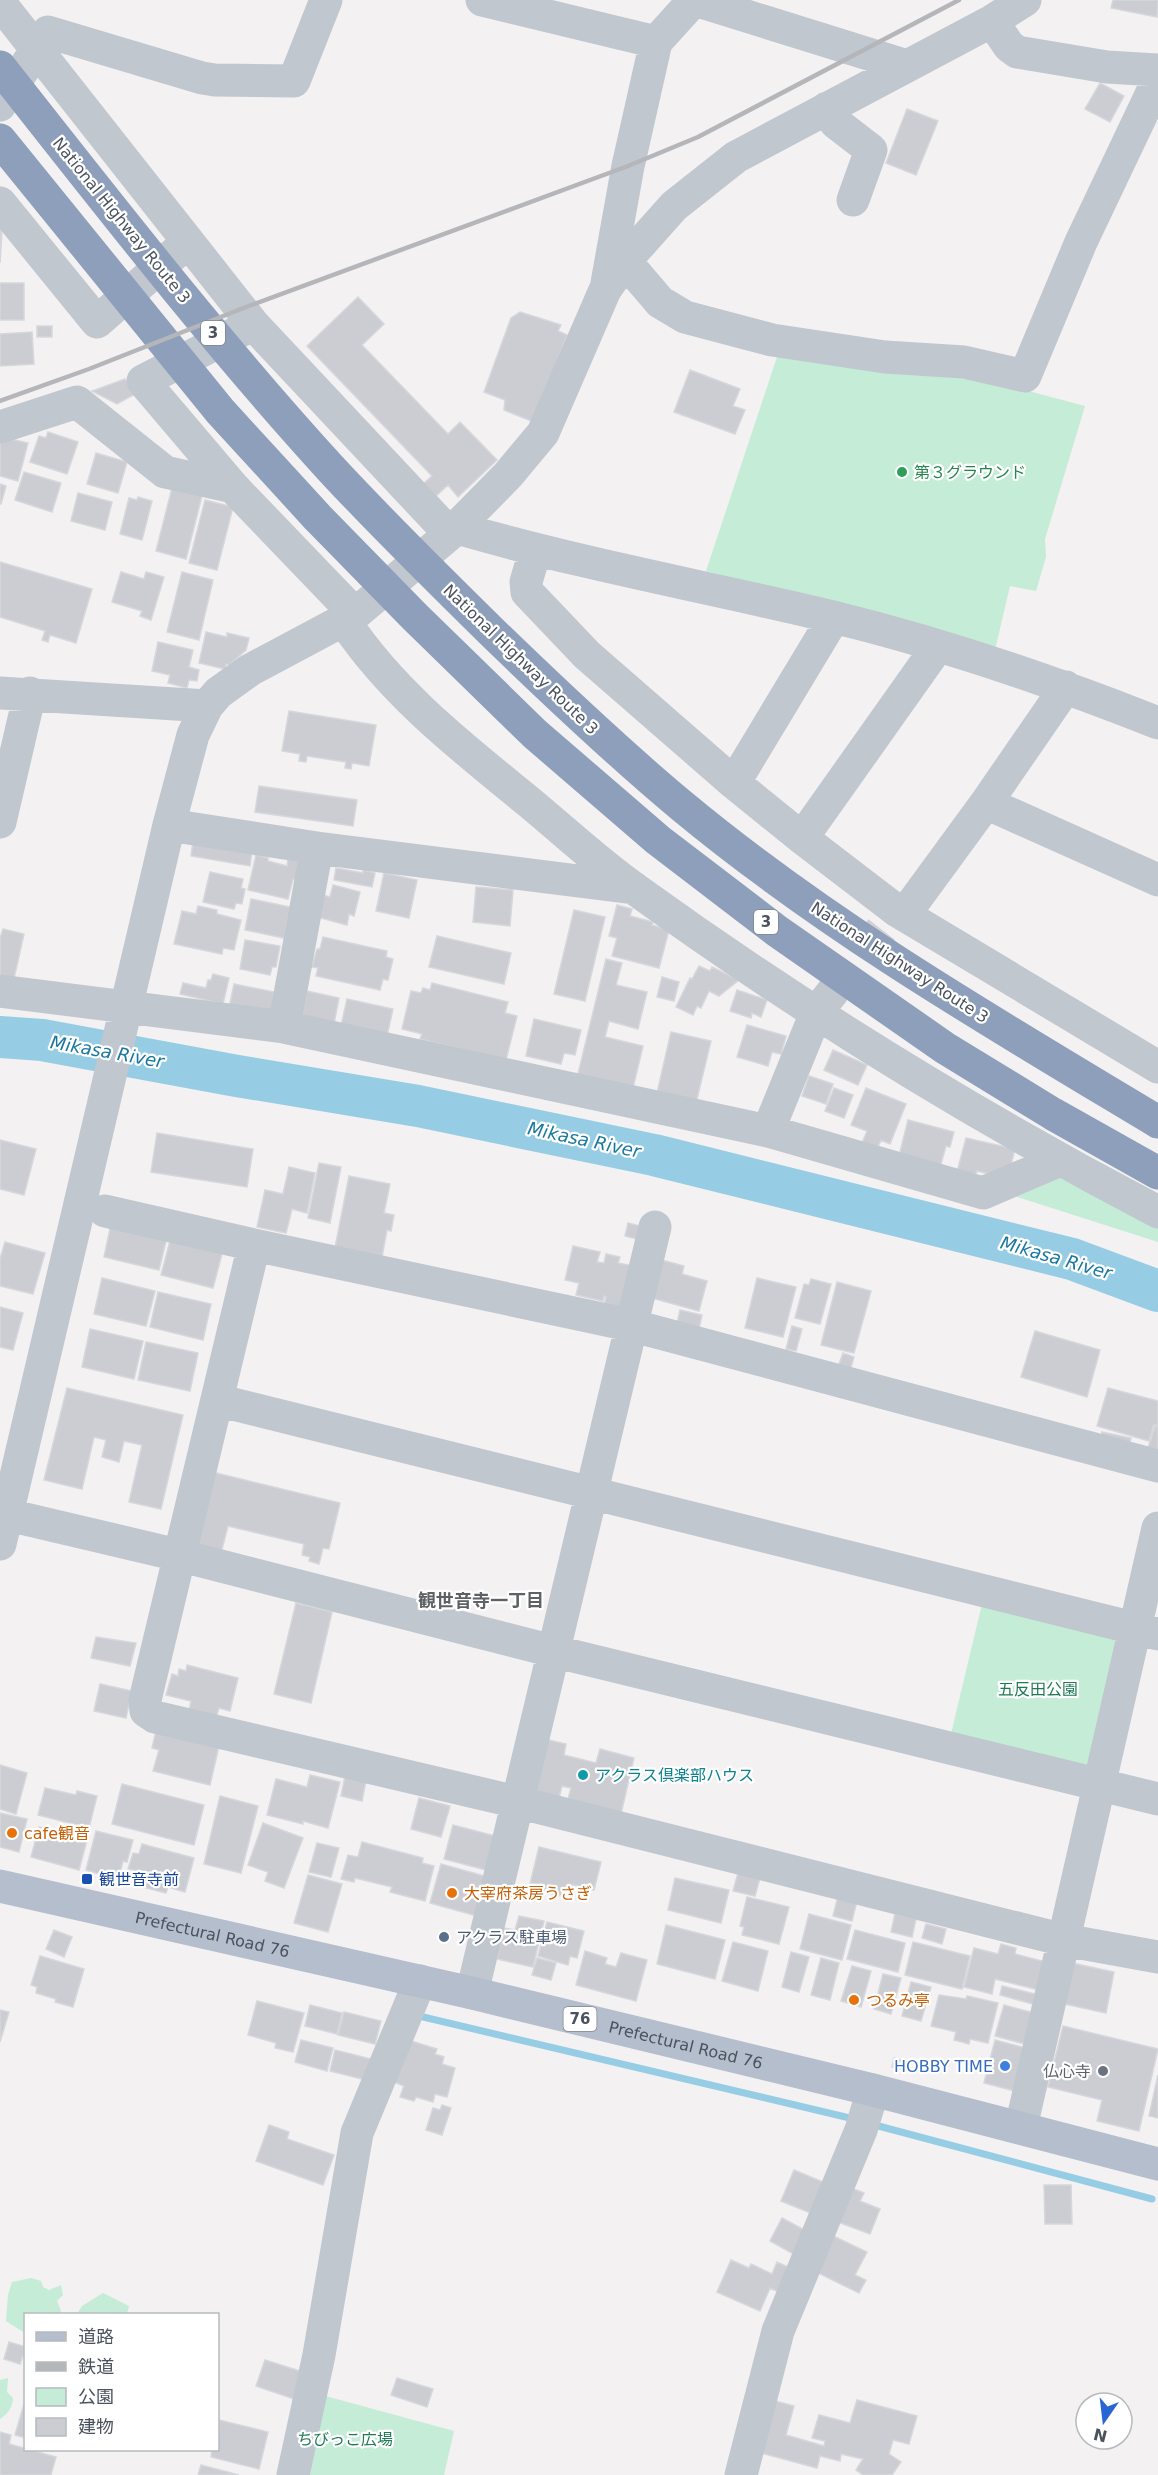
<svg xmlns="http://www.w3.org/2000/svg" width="1158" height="2475" font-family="'DejaVu Sans','Noto Sans JP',sans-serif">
  <rect width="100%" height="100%" fill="#f3f1f1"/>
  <path fill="#c4ecd7" d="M779,351l223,33 83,22 -40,133 1,18 -10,34 -26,-5 -16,68 -288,-83z
    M1063,1173l95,49v20l-150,-48z
    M982,1604l131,33 9,10 -29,116 -15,7 -128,-32z
    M31,2278l10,3 2,6 6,3 12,-5 2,10 -6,6 4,10 -1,3h-34l-1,19 -19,-12 2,-26 4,-13z
    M103,2293l26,13 -2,8h-50l5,-8z
    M8,2378l-1,14 6,6c-1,10 -4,15 -13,21v-39z
    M318,2394l136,37 -10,44h-146z"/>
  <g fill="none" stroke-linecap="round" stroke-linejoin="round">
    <path stroke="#96cde5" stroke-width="7" d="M419,2016l435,103
      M871,2124l281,75"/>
    <path stroke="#96cde5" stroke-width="42" d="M0,1037l42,3 195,36 181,30 236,49 418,104 86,32"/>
  </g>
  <path fill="#cbcdd3" stroke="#d6d7dc" stroke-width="1.5" d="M1113,0h45l-1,17 -46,-9z
    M1100,83l24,13 -14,26 -25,-13z
    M907,109l31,12 -22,54 -30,-12z
    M0,230h2l-2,33z
    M0,283h24v37h-24z
    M358,297l26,27 -22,21 86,89 12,-12 37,38 -39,37 -10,-12 -12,11 -12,-13 8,-7 -125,-130z
    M520,312l41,13 -3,6 9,4 -33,87 -30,-12 1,-10 -21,-8 27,-74z
    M37,326h15v11h-15z
    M32,332l2,32 -34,2v-32z
    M690,370l50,19 -7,17 12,4 -10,24 -61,-22z
    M125,379l12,14 -20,11 -25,-13z
    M48,432l30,10 -11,32 -37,-12 9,-26 7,2z
    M2,437l26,6 -10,38 -18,-5v-31z
    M96,453l31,9 -9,31 -31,-9z
    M24,472l37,11 -9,29 -37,-12z
    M0,484l6,2 -5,18h-1z
    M173,484l30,8 -17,67 -30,-8z
    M78,493l34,9 -7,28 -34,-9z
    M138,497l14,4 -10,39 -22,-6 9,-36 8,2z
    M205,500l28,7 -16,63 -28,-7z
    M0,562l92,27 -16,54 -26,-8 -2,7 -6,-2 3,-9 -45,-14z
    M121,572l23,7 2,-7 18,5 -13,43 -11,-4 2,-5 -30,-9z
    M182,572l31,8 -14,60 -32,-8z
    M206,632l21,5v-4l22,5 -3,12 -17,15 -3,-1 -1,5 -26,-6z
    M158,642l35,8 -4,17 10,3 -2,11 -8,-1 -2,8 -19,-5 2,-8 -18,-4z
    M289,711l87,14 -7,41 -17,-3 -1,6 -6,-1 1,-6 -39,-6 -1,6 -7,-1 1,-7 -18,-3z
    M259,786l98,14 -4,26 -98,-14z
    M193,841l59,10 -2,15 -59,-10z
    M256,855l12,3v3l19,5 1,-7 16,4 -4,18 -7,-2 -5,20 -40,-9z
    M336,868l27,5v-3l12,3 -3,14 -38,-7z
    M210,872l33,7 -2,9 4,1 -3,15 -6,-1 -2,6 -31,-7z
    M384,873l33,7 -8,38 -33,-7z
    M333,885l27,7 -6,24 -5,-2 -2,11 -30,-8 6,-22 7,2z
    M476,887l37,3 -3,36 -37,-4z
    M251,899l39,8 -6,31 -39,-8z
    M617,905l15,4 -2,7 23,6 -1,3 17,5 -10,38 -47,-12 5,-18 -8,-2z
    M198,906l19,4v4l24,6 -7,30 -11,-2 -1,6 -48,-10 8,-33 14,3z
    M574,910l31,7 -20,84 -31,-7z
    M3,929l21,5 -11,49 -13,-2v-43z
    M437,936l74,17 -7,31 -75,-17z
    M323,937l64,14 -1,6 7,2 -5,21 -5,-1 -3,11 -64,-14 2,-8 -6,-1 5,-18h3z
    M245,940l35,6 -4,21h-4l-2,8 -30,-6z
    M606,959l16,4 -6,22 31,7 -9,37 -29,-8 -4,16 38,9 -11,46 -55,-14z
    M699,966l11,5 2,-4 27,13 -20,16 -10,-5 -8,17 -4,-2 -4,9 -17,-8 14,-29 2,1z
    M213,974l16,4 -6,26 -43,-10 3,-11 23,5 2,-8h3z
    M662,977l17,5 -5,19 -17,-4z
    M432,983l76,19 -3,11 12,3 -11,44 -86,-21 2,-5 -20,-5 9,-38 10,2 2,-5 7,2z
    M234,984l40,8 -1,5 6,1 -3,14 -47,-4z
    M737,990l30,10 -6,17 -9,-4 -1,5 -21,-7z
    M307,991l32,7 -5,26 -32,-7z
    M347,999l46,10 -6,27 -46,-10z
    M534,1019l47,11 -6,25 -11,-2 -3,11 -35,-8z
    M747,1025l39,11 -5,18 -9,-2 -4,14 -31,-9z
    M671,1032l40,9 -15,62 -39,-10z
    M833,1050l34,15 -9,20 -34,-15z
    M809,1076l24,8 -7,20 -24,-8z
    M834,1088l19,7 -9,23 -19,-7z
    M866,1088l40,16 -16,40 -9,-4 -4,9 -15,-6 5,-12 -16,-6z
    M908,1120l46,12 -4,15 -4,-1 -7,25 -41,-11z
    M157,1133l96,16 -6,38 -96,-15z
    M966,1138l49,11 -6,24 -14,-3 -1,5 -17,-4 -2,5 -18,-4z
    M0,1140l36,9 -12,46 -24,-6z
    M319,1163l22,4 -11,56 -22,-5z
    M289,1167l26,6 -8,40 -15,-4 -6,24 -29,-6 8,-37 18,4z
    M349,1176l41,8 -6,29 10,2 -3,16 -4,-1 -5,27 -47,-9z
    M628,1223l16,4 -3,13 -16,-4z
    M111,1224l56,13 -8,33 -55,-13z
    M171,1237l52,13 -10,38 -52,-13z
    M5,1242l40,11 -12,41 -33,-8v-27z
    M573,1246l27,6 -3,10 7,1 2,-9 14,3 -2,6 16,3 -7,46 -23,-6 2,-9 -2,-1 -1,5 -27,-6 3,-12 -14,-3z
    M658,1259l26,7 -2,8 25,7 -8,30 -51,-14z
    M102,1278l53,13 -9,35 -52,-12z
    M757,1278l39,9 -13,50 -38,-9z
    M811,1279l20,5 -11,40 -25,-6 9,-34 5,1z
    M837,1282l34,9 -17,62 -33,-8z
    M158,1292l53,12 -8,36 -53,-13z
    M0,1307l23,6 -10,37 -13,-3z
    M680,1310l22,5 -3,14 -22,-5z
    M792,1326l10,3 -6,22 -10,-2z
    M90,1329l53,12 -9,38 -52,-12z
    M1035,1331l65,19 -13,47 -66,-20z
    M146,1342l52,11 -8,38 -52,-11z
    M843,1353l11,4 -4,14 -12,-4z
    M67,1388l116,27 -22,94 -32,-7 13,-57 -18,-4 -5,21 -17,-5 4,-17 -12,-3 -12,52 -38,-9z
    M1108,1388l50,13v25l-4,-2 -5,17 -52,-15z
    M1155,1426l3,1v28l-11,-4z
    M1102,1432l29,6 -2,9 -29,-6z
    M212,1472l128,31 -11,46 -6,-1 -4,16 -10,-3 1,-4 -8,-2 2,-11 -76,-18 -7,27 -26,-9z
    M296,1603l36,9 -21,91 -37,-9z
    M96,1637l40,6 -6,23 -39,-8z
    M187,1665l51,13 -8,33 -11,-3 -3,10 -27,-7 2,-10 -25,-6 6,-21 6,2 1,-7 7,2z
    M100,1684l32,7 -6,27 -32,-7z
    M156,1731l63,15 -9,39 -57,-14 6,-21 -7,-2z
    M544,1739l22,5 -2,11 32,8 4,-14 34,9 -14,60 -52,-19 3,-11 -9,-2 -3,12 -28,-6z
    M0,1765l27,8 -11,41 -16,-5z
    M310,1775l30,7 -12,46 -25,-7v3l-36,-9 9,-36 31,8z
    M345,1776l21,5 -4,20 -21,-5z
    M122,1784l82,21 -10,40 -82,-21z
    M45,1788l31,7 1,-4 20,5 -8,32 -51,-13z
    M220,1796l38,10 -17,67 -37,-9z
    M419,1798l31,8 -9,31 -30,-8z
    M0,1813l27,6 -8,33 -19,-5z
    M263,1823l40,15 -19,50 -19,-7 3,-9 -20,-7z
    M453,1825l46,12 -9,34 -46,-12z
    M39,1827l48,13 -8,30 -48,-13z
    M96,1831l37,9 -6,22 -4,-1 -3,12 -5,-1 -2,6 -27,-8z
    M362,1842l61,16 -1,5 12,3 -9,35 -35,-9 2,-5 -37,-9 -1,4 -13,-3 7,-24 10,2z
    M317,1843l22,5 -8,29 -22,-5z
    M142,1844l52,14 -9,34 -17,-5 -2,6 -27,-7 3,-14 -14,-3 5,-16 6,1z
    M539,1847l62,15 -7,28 -26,-6 -3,13 -36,-9z
    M441,1864l47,13 -4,13 -12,-4 -3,11 12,4 -4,15 -47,-13z
    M738,1873l22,5 -5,18 -22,-5z
    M308,1875l34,9 -14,48 -34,-9z
    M675,1878l54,12 -8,33 -53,-13z
    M838,1896l19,5 -5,20 -19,-5z
    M747,1897l42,10 -10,37 -37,-9 2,-8 -4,-1z
    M809,1914l42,11 -9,35 -42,-11z
    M895,1914l21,5 -4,18 -21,-5z
    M519,1916l25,5 -11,46 -36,-8 7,-31 11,2z
    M547,1922l37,9 -7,27 -7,-2 -2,9 -30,-9z
    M926,1924l20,5 -4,15 -20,-6z
    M666,1925l59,15 -10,39 -58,-15z
    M54,1930l18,7 -8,20 -18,-8z
    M855,1930l50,13 -7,29 -51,-13z
    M733,1942l35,9 -10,40 -36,-10z
    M913,1942l57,14 -8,33 -57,-14z
    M1001,1944l15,4 -1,6 31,8 -7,28 -44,-11 -3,15 -28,-7 10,-39 24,6z
    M585,1951l22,7 -2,6 11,3 5,-14 26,7 -11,41 -60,-16z
    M791,1952l18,5 -10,35 -17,-5z
    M40,1956l44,13 -11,38 -18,-5 1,-3 -20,-6 1,-6 -6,-2z
    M537,1958l19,5 -5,17 -19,-5z
    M821,1958l18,5 -9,37 -19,-5z
    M1072,1963l42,9 -8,41 -46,-10z
    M852,1966l19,5 -10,36 -20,-6z
    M883,1974l18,4 -10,36 -17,-5z
    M911,1982l20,5 -10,34 -19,-5z
    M1002,1986l33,8 -2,10 -33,-9z
    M939,1995l27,4 1,-3 31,7 -10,40 -18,-4 -1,5 -15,-4 2,-8 -25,-6z
    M257,2001l47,12 -11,39 -18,-4 1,-5 -28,-8z
    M310,2005l32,8 -5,21 -32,-8z
    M1004,2005l30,8 -9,31 -30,-8z
    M0,2010l9,2 -9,30z
    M344,2012l37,9 -6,23 -37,-9z
    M1063,2026l95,23 -19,82 -42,-10 5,-21 -54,-13z
    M301,2040l32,8 -6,23 -32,-9z
    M408,2040l29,9 -2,5 9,3 -2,7 13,4 -8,29 -12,-3 -2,8 -17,-5 -2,4 -14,-4 4,-11 -10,-4z
    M995,2040l31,8 -11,43 -31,-8z
    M335,2050l36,9 -5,21 -36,-9z
    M894,2058l8,2 -2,9 -8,-2z
    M1158,2075v43l-9,-2z
    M442,2105l9,3 -9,27 -16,-5 7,-22 7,2z
    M269,2125l20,7 -2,7 47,16 -11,30 -67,-24z
    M794,2170l36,15 -12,31 -37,-15z
    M1044,2185h27l1,39h-27z
    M846,2186l18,7 -4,8 20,8 -10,25 -37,-14z
    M782,2218l28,15 -13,23 -27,-15z
    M827,2233l40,19 -12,23 11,5 -7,13 -49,-24z
    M731,2260l18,8 2,-4 21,10 5,-12 20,9 -11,24 -16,-7 -10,23 -43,-19z
    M9,2342l17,5 -6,17 -16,-5z
    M265,2360l41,13 -9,27 -41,-14z
    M397,2378l36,11 -6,18 -36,-12z
    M26,2397v41l-11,-3z
    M768,2399l26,7 -8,29 38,11 1,-5 -13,-3 7,-23 31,8 7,-23 60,16 -8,28 -16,-4 -4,14 12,8 -9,13h-29l-7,-5 7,-11 -22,-5 -1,7 -20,-5 -3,12 -63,-17z
    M219,2420l49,12 -9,37 -48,-12 1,-7h6z
    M0,2432l11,3 -2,9 47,13 -5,18h-51z
    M201,2465l38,10h-41z"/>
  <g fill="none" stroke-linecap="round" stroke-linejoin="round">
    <path stroke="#d1d1d3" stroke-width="33" stroke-dasharray="33 16" stroke-linecap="butt" d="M831,994l57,-73"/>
    <path stroke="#c0c7ce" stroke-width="33" d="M482,0l174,42
      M695,0l212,66
      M0,3l253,321 197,210
      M992,21l17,25 8,6 90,15 51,3
      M0,105l48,-73 154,46 13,2 79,1 32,-81
      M827,108l9,15 35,27 -18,50
      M0,203l97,119 84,-74
      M625,261l35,41 25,15 87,23 113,17 79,5 61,14 56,-134 77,-162
      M607,283l21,-117 28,-124 38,-42
      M244,329l-101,52 90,106 122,127
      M0,427l77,-25 88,70 68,15
      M457,528c124,36 251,59 376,89 111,27 219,64 325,106
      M535,551l-9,31 1,10 60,63 147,128 68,55 94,72 262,157
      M345,622c48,72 118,126 184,180 35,29 69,61 106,87 166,120 342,228 523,323
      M0,693l207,13
      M734,783l100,-166
      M986,803l172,77
      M0,822l30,-129
      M169,825l148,23 317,40
      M802,838l136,-192
      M904,915l82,-112 80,-116
      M0,991l284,36 484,104 215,62 77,-33
      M284,1027l33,-179
      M768,1131l48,-118 15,-19
      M105,1211l149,34 376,80 528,141
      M254,1245l-109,455 1,11 9,6 362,85 547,138 94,17
      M217,1400l941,234
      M0,1513l178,42 375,96 605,148
      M0,1544l169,-719 24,-90 14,-29 11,-13 32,-23 105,-56 95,-80 58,-59 35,-42 62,-143 20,-29 49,-55 62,-49 256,-136 33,-21
      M472,1993l183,-766
      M1021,2127l137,-599
      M293,2475l26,-120 38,-222 63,-152
      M741,2475l37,-144 83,-201 12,-40"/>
    <path stroke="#b4becd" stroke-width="33" id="s1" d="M0,1886l472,107 401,97 285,74"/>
    <path stroke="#8e9fbb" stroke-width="33" d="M0,67c108,137 215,275 333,404 52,56 107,110 162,164 61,59 122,117 187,171 147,122 313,218 476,316
      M0,140l220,271 98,107 97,99 120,117 123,106 119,91 168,117 108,66 105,59"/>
    <path stroke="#b4b6ba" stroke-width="4.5" d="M0,401l89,-32 152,-60 387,-143 70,-29 261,-137"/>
  </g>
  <circle fill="#2e9e5b" stroke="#fff" stroke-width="2" cx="902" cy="472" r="6"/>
  <circle fill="#0f9aa8" stroke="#fff" stroke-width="2" cx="583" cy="1775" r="6"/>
  <g fill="#e8710a" stroke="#fff" stroke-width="2">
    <circle cx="12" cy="1833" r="6"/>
    <circle cx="452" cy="1893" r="6"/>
    <circle cx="854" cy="2000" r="6"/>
  </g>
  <rect fill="#1a4fb4" stroke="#fff" stroke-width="2" x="81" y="1873" width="12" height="12" rx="3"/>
  <circle fill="#5c6f8a" stroke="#fff" stroke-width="2" cx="444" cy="1937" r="6"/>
  <circle fill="#3f7fe0" stroke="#fff" stroke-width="2" cx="1005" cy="2066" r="6"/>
  <circle fill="#6b7280" stroke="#fff" stroke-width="2" cx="1103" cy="2071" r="6"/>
  <g text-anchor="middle" stroke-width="4.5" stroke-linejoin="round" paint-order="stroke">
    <g fill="#fff" stroke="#80868e" stroke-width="1.5">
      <rect x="201" y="321" width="24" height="24" rx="4.5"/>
      <rect x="754" y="910" width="24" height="24" rx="4.5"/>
      <rect x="563.5" y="2007" width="33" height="24" rx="4.5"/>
    </g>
    <g font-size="15" font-weight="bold" fill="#4a525d">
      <text x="213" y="338">3</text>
      <text x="766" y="927">3</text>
      <text x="580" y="2024">76</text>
    </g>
    <g font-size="16" fill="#4a525d" stroke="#fff">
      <text transform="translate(122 220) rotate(51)" y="6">National Highway Route 3</text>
      <text transform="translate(521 659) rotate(44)" y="6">National Highway Route 3</text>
      <text transform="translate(900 962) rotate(33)" y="6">National Highway Route 3</text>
      <text dy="6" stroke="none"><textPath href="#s1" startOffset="218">Prefectural Road 76</textPath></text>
      <text dy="6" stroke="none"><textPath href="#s1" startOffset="704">Prefectural Road 76</textPath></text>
    </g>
    <g font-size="16" fill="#27864d" stroke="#fff" text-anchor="start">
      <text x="914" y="478">第３グラウンド</text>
    </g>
    <g font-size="16" fill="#207955" stroke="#fff">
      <text x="1038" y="1695">五反田公園</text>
      <text x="345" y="2445">ちびっこ広場</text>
    </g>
    <g font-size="16" fill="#0d838f" stroke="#fff" text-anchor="start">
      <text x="595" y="1781">アクラス倶楽部ハウス</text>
    </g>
    <g font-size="16" fill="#c56008" stroke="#fff" text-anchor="start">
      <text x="24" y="1839">cafe観音</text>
      <text x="464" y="1899">大宰府茶房うさぎ</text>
      <text x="866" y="2006">つるみ亭</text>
    </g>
    <g font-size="16" fill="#164399" stroke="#fff" text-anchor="start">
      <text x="99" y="1885">観世音寺前</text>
    </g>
    <g font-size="16" fill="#4e5e75" stroke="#fff" text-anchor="start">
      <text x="456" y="1943">アクラス駐車場</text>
    </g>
    <g font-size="16" fill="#366cbe" stroke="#fff" text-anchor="end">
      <text x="993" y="2072">HOBBY TIME</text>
    </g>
    <g font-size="16" fill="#5b616d" stroke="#fff" text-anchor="end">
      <text x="1091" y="2077">仏心寺</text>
    </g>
    <g font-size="18" font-style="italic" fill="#1a78a0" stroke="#fff">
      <text transform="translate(107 1052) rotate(10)" y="6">Mikasa River</text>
      <text transform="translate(584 1140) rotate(12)" y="6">Mikasa River</text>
      <text transform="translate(1056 1258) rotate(16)" y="6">Mikasa River</text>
    </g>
    <g font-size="18" font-weight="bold" fill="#5e6165" stroke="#fff">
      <text x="481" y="1607">観世音寺一丁目</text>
    </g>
  </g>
  <rect x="24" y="2313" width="195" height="138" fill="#ffffff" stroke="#b7babe" stroke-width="1.5"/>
  <rect x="36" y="2332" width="30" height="9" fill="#b4becd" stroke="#b7babe" stroke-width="1.5"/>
  <text x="78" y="2343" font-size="18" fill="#4a525d">道路</text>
  <rect x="36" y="2362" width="30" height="9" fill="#b4b6ba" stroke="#b7babe" stroke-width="1.5"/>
  <text x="78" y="2373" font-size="18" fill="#4a525d">鉄道</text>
  <rect x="36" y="2388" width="30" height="18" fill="#c4ecd7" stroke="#b7babe" stroke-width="1.5"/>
  <text x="78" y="2403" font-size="18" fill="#4a525d">公園</text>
  <rect x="36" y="2418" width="30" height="18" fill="#cbcdd3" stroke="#b7babe" stroke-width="1.5"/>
  <text x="78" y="2433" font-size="18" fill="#4a525d">建物</text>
  <g transform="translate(1104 2421) rotate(194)"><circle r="28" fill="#ffffff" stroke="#b7babe" stroke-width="1.5"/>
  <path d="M0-4.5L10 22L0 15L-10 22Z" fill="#2a65d4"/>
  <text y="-9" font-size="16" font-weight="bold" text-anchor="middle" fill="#4a525d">N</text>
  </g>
</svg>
